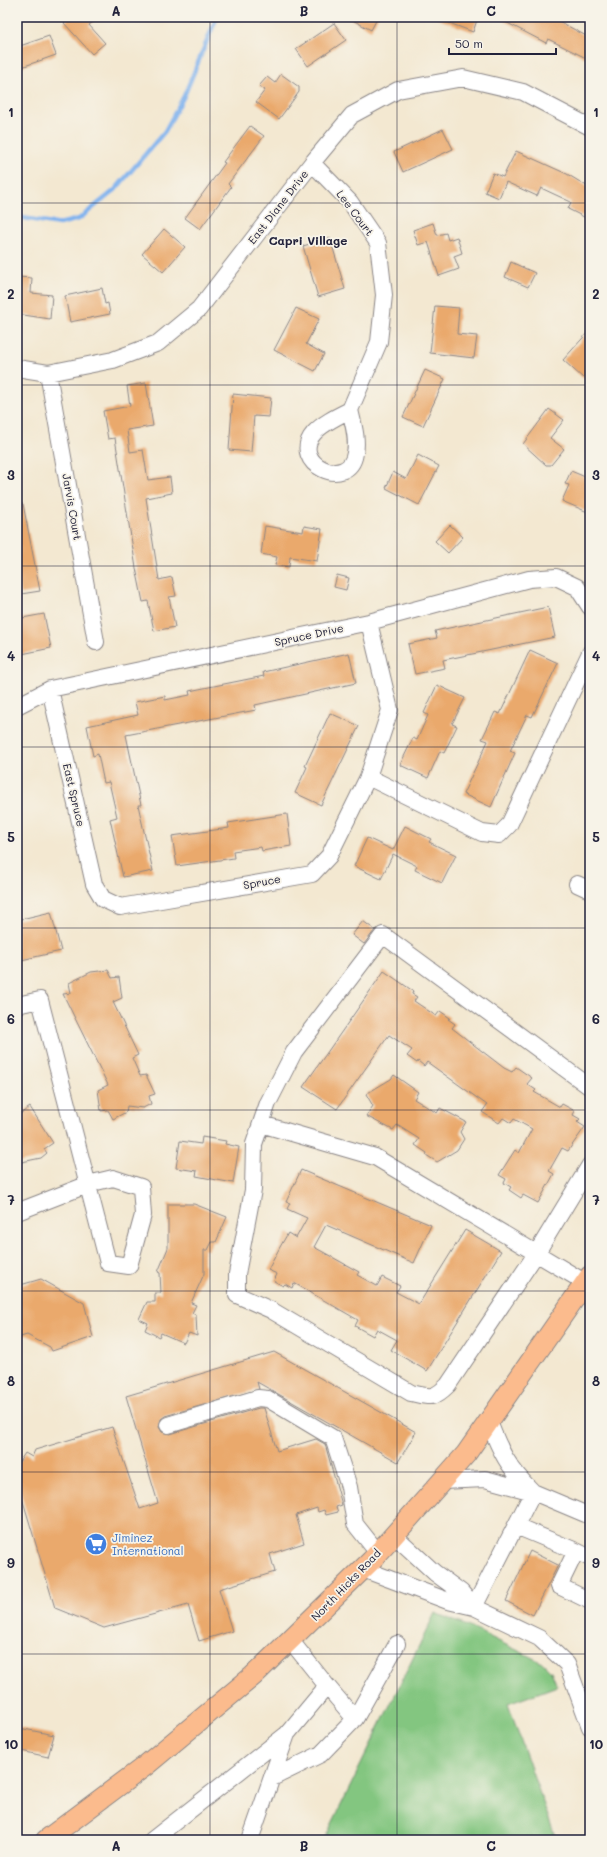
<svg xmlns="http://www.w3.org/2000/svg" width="607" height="1857" font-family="Mali,sans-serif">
  <rect width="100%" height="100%" fill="#f7f3e8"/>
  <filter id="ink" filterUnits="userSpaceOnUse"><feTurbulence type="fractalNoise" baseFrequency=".025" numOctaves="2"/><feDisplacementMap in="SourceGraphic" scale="8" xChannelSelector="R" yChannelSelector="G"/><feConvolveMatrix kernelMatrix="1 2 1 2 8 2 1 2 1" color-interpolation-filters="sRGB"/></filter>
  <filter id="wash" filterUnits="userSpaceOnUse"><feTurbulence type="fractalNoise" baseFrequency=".012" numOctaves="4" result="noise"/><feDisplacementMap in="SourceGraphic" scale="16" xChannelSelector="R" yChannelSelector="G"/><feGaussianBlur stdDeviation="0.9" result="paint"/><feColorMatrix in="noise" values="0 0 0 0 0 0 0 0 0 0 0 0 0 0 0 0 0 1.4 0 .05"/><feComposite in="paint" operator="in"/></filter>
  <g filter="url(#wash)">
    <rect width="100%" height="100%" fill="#f3e8d1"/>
    <path fill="#83c680" stroke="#52745e" d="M435,1613l37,15 71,35 8,8 6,15 -49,18 47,132 -2,4h-229z"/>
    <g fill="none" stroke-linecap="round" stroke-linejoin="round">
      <path stroke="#82b4ee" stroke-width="4.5" d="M17,217l42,7 20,-5 36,-29 50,-59 19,-35 33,-79"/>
    </g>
    <g id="blocks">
      <path fill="#eaa96c" d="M70,17h29l-10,8 16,18 -13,11 -28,-31z
        M347,17h31l-7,13z
        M437,17h41l-5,15 -37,-14z
        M496,17h55l39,21v22l-42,-21 -2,4z
        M334,23l12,17 -38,26 -12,-17z
        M49,36l7,19 -37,13 -2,-7v-14z
        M281,74l18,13v5l-20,27 -23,-17 9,-12 -6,-4 8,-9 8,6z
        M250,126l14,10 -36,48 3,3 -31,42 -15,-11 40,-55 -2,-1z
        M443,129l10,20 -50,23 -9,-20z
        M516,151l51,23 23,14v23l-4,7 -18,-9 3,-7 -30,-14 -4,8 -31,-14 -7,16 -14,-6 8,-19 10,4z
        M433,223l4,12 9,-2 2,7 9,-3 5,16 -8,3 5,13 -20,7 -11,-34 -10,3 -5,-15z
        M164,229l21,18 -22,25 -21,-18z
        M330,238l15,51 -27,8 -15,-51z
        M511,262l24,11 -7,14 -23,-10z
        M18,277l14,1 -1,15 21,2 -2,24 -33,-5z
        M102,288l3,16 3,-1 2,11 -40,8 -5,-26z
        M435,306l24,2 -2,26 20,2 -3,22 -44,-5z
        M296,308l23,11 -13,25 18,10 -9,17 -41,-21z
        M590,330v41l-7,7 -20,-18z
        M425,370l20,9 -22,47 -20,-9z
        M146,383l7,43 -26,4 3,22 13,-2 5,30 22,-3 2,16 -26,5 13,82 13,-3 4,19 -7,1 6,30 -21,4 -6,-30 -5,1 -7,-34 -21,-130 -7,1 -5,-28 27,-5 -3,-20z
        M233,394l38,4 -2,19 -15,-1 -3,36 -22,-2z
        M549,409l15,11 -14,18 14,11 -13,16h-5l-23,-21z
        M418,455l21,11 -20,39 -33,-17 7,-16 13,7z
        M571,471l19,8v34l-28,-12 7,-16 -4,-1z
        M17,504h6l17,87 -19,3 -4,-22z
        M450,525l13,12 -15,16 -13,-12z
        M265,526l38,6 1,-6 18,3 -5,32 -27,-4 -1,10 -14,-2 2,-8 -16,-3z
        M337,575l12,3 -3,12 -12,-3z
        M548,607l7,30 -112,23 2,8 -30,6 -7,-30 29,-6 -2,-7z
        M44,614l7,34 -34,7v-36z
        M530,650l28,13 -26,54 -5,-2 -17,36 5,2 -24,54 -28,-13 25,-53 -6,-2 13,-27 5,2z
        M349,653l7,30 -101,22 1,5 -130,25 15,70h-3l15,66 -30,6 -13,-58 7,-2 -8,-35 -5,1 -6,-29 -5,2 -6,-30 51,-11 -3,-13 30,-6v4l25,-5 -1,-4 75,-15 -1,-4z
        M437,685l28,13 -13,26 5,2 -13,27 -4,-2 -12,27 -28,-13 13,-27 4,2 11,-25 -4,-2z
        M330,713l29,13 -38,79 -26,-12 12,-26 -2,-1z
        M287,814l4,32 -29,5 -1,-4 -28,4 1,7 -57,8 -5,-30 57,-8 -1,-5z
        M405,826l26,13 -2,3 27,13 -14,28 -27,-13 2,-4 -24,-12 -12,25 -27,-13 13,-28 26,12z
        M51,912l10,39 -44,10v-41z
        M363,921l12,9 -11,14 -12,-9z
        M108,970l4,8 7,-1 3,21 -9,4 25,53 -6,3 8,18 6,-1 9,19 -6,2 2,8 -8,4 -16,-2 -1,6 -13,7 -5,-9 -7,1 -3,-21 10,-5 -45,-91 8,-1 -2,-10 22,-11z
        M384,971l29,20 -1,3 5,3 -3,4 22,15 4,-5 10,7 -2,1 7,5 -3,4 52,40 8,4 4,-5 16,11 -5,6 9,6 -2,2 26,15 2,-3 13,7 -2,4 7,4 -3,3 8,5 -17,24 -6,-3 -13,23 5,3 -16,29 -15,-8 -2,3 -12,-8 2,-3 -7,-4 2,-4 -7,-4 16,-25 4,3 13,-24 -18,-10 -3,4 -8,-5 -4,5 -17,-11 5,-7 -60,-43 -3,4 -6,-5 -1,2 -10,-7 5,-6 -23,-15 -52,74 -34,-22z
        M394,1075l24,17 -4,7 23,14 3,-5 26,14 -6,10 4,7 -7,11 -20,12 -11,-7 1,-2 -12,-8 4,-6 -22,-14 -4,5 -27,-14 7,-10 -7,-12 25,-15z
        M30,1107l23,36 -9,6 3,4 -6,5 -24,5v-47z
        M202,1137l24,4 -1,3 14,3 -6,36 -37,-7 1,-5 -21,-3 4,-27 21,3z
        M301,1170l130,55 -17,38 -88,-38 -12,22 45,25 -2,3 20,11 5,-9 18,9 -4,6 23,12 46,-74 36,21 -74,120 -36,-21 6,-10 -20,-11 -4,7 -18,-10 3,-6 -64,-37 -2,5 -7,-4 -2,2 -9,-5 3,-7 -9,-4 12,-23 8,-14 8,5 11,-20 -20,-9 3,-6 -4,-1z
        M168,1204h26l33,13 -11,25h-4l-4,8h-4v24l-13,29 5,2 -4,8 4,2 1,21 -8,-3 -5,10 -23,-10 -2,4 -14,-7 3,-7 -9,-4 8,-17h8v-9h6l-1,-20 -2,-1 10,-24z
        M41,1279l43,24 9,34 -41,14 -2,-4 -23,-12 -10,3v-52z
        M274,1352l142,80 -18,30 -141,-80 2,7 -94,27 -4,3 -2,8 3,5 8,2 89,-26h5l13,43 39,-12 9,5 17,61 -6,2 2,5 -12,3 -2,-5 -6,2 -1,-4 -21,7 8,28 -34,11 5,18 -56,17 13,42 -33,10 -11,-36 -84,23 -49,-20 -38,-127v-16l8,-12 7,4 3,-7 77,-23 28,82 18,-6 -32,-107z
        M530,1551l28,14 -25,50 -27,-14z
        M19,1728l35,7 -6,22 -31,-7z"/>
    </g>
  </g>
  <g filter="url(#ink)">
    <use href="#blocks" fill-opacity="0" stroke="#8a8586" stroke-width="1"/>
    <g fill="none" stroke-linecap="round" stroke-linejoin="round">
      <g stroke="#8a8586" stroke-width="18">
        <path id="minor" d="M312,163l38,39 28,41 6,52 -5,47 -29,68
          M17,368l31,5 65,-13 45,-17 41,-34 113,-146 40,-48 46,-25 65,-12 60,14 67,35
          M48,373l48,269
          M350,410c3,13 8,29 5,43 -6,39 -67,10 -41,-20 9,-10 24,-17 36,-23z
          M50,689l44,195 9,15 17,8 192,-33 17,-18 39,-79 22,-67 -21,-88
          M17,706l33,-17 319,-67 160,-43 27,-2 21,10 13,20
          M368,777l114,56 17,2 10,-10 81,-172
          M577,884l13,6
          M17,1005l23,-5 68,263 21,3 14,-51 -2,-28 -28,-9 -25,6 -4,2 -67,26
          M590,1087l-207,-152 -89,117 -26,51 -14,41 -1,46 -16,84v21l34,15 140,83c19,4 22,7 37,-8l88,-131 54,-89
          M261,1124l114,33 211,126
          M489,1422c12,31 19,45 43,69
          M168,1425l90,-27 10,1 65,39 16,49 6,37 23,29
          M442,1481l43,-2 48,13 57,24
          M516,1526l60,25 -17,35 31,15
          M394,1535l41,38 26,19 13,15
          M576,1551l14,7
          M363,1569l85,32 26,6 65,31 28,26 23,63
          M474,1607l59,-115
          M355,1719l42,-75
          M272,1778l49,-24 34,-35 -28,-33
          M152,1840l135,-106
          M250,1840l37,-106 40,-48 -36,-45"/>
      </g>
      <g stroke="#8a8586" stroke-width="22">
        <path id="major" d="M46,1840l99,-74 108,-90 118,-115 95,-107 124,-178"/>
      </g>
      <use href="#minor" stroke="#fff" stroke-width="16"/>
      <use href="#major" stroke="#fbbb8d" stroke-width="20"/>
    </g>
  </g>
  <path fill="none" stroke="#22223b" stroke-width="1" stroke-opacity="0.55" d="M210,17v1823M397,17v1823M17,203h573M17,385h573M17,566h573M17,747h573M17,928h573M17,1110h573M17,1291h573M17,1472h573M17,1654h573"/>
  <defs>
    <g id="supermarket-disc" transform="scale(1.15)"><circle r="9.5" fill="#3f7fe0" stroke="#f7f3e8"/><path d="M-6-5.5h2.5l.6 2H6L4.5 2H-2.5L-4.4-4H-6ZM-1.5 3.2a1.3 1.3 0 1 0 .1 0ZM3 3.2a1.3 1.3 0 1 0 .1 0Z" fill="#fff"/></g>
  </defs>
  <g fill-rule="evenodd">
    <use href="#supermarket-disc" x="96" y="1544"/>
  </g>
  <g text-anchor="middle" stroke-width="3.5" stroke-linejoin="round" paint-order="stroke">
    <g font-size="11" fill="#22223b" stroke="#f7f3e8">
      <text transform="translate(278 207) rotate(-52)" y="4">East Diane Drive</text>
      <text transform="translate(355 213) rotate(53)" y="4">Lee Court</text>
      <text transform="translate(72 507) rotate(80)" y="4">Jarvis Court</text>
      <text transform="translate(309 635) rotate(-12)" y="4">Spruce Drive</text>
      <text transform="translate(74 795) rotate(77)" y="4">East Spruce</text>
      <text transform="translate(262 882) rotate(-10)" y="4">Spruce</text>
      <text transform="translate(346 1585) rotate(-46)" y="4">North Hicks Road</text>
    </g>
    <g font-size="11" fill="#366cbe" stroke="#f7f3e8" text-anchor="start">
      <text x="112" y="1542">Jiminez<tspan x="112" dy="13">International</tspan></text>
    </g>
    <g font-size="12" font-weight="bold" fill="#22223b" stroke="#f7f3e8">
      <text x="308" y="245">Capri Village</text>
    </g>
  </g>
  <rect width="607" height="1857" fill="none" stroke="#f7f3e8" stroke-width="44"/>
  <path d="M449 48v6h107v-6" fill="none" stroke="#22223b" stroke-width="2"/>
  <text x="455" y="48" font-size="12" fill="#22223b" stroke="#f7f3e8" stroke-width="3" paint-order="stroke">50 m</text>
  <rect x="22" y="22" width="563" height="1813" fill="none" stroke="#22223b" stroke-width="1.5"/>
  <g font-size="13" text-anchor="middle" font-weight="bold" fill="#22223b">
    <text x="116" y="16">A</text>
    <text x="304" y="16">B</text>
    <text x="491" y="16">C</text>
    <text x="11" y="117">1</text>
    <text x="596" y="117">1</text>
    <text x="11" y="299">2</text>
    <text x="596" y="299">2</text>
    <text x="11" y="480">3</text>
    <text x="596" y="480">3</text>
    <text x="11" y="661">4</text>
    <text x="596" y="661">4</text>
    <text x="11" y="842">5</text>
    <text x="596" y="842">5</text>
    <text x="11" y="1024">6</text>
    <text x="596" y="1024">6</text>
    <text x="11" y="1205">7</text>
    <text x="596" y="1205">7</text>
    <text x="11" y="1386">8</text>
    <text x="596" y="1386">8</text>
    <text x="11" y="1568">9</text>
    <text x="596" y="1568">9</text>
    <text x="11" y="1749">10</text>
    <text x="596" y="1749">10</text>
    <text x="116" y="1851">A</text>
    <text x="304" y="1851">B</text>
    <text x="491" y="1851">C</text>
  </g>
</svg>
